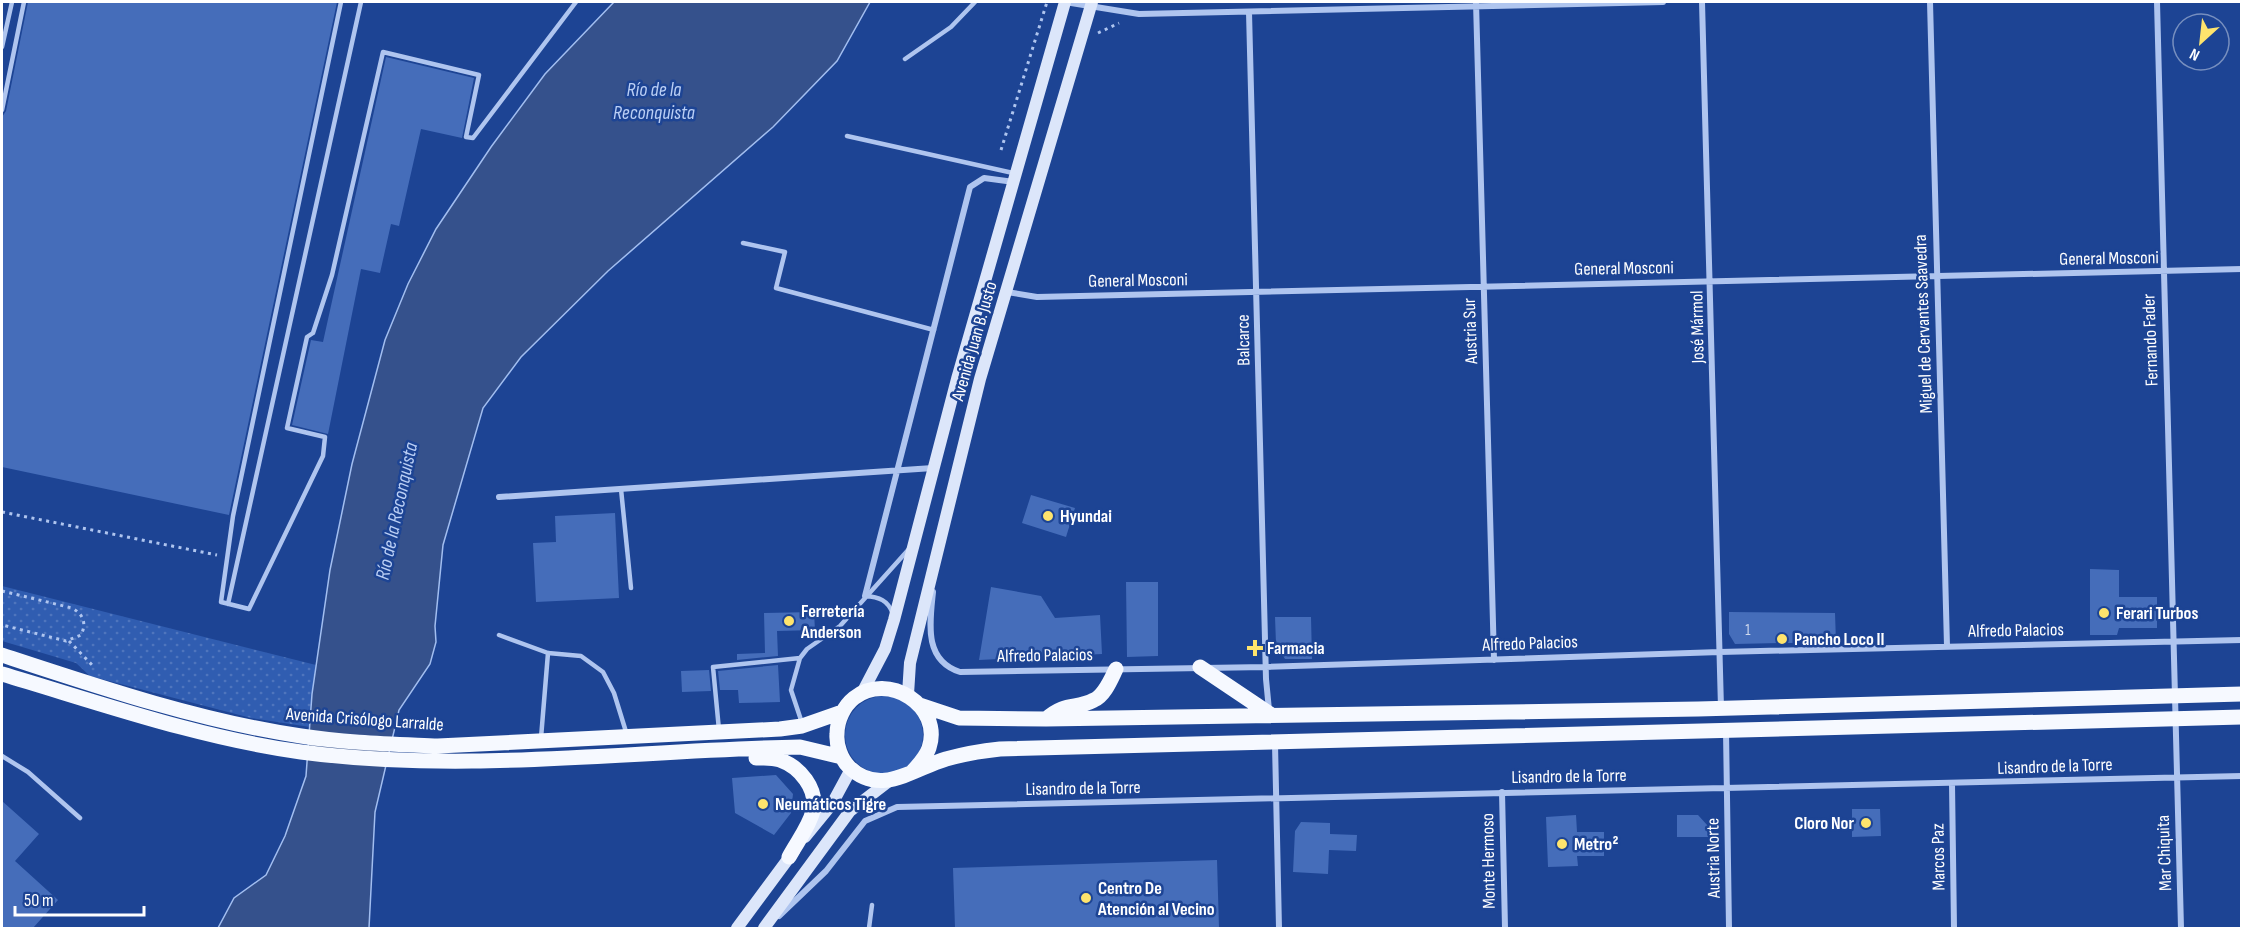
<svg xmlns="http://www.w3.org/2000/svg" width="2243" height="930" font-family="'Sofia Sans Condensed',sans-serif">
  <defs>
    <pattern id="park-dots" width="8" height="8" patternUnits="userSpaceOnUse" patternTransform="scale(1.5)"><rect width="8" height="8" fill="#305db1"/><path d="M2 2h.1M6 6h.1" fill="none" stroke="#4f75bd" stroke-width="1.8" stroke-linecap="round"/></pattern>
  </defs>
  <rect width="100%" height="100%" fill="#1d4494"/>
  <path fill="#305db1" d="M845 735a39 39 0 1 1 78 0a39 39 0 1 1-78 0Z"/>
  <path fill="url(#park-dots)" d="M2,586l314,79 -6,62 -59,-9 -161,-42 -14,-13 -74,-22z"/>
  <path fill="#35518c" stroke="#a2bef0" stroke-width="1.5" d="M614,2h256l-33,59 -64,66 -165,144 -87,86 -38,51 -40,137 -8,81 1,16 -6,22 -31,46 -24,102 -6,116h-151l16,-30 32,-23 19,-39 21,-60 6,-82 18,-124 22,-106 33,-124 23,-56 28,-55 55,-82 54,-73z"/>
  <path fill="#456dba" d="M28,2h309l-108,513 -227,-48v-350l4,-6z
    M386,57l88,21 -12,60 -41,-9 -22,97 -8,-2 -11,49 -19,-4 -33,165 -36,-9 19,-85 12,2z
    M1031,495l44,13 -9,29 -44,-14z
    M615,513l4,85 -83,4 -3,-59 23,-1 -1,-26z
    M2090,569l29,1v27h38v31h-38l-2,7h-27z
    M1126,582h32v74l-31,1z
    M991,587l50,9 14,22 45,-3 2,39 -123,6z
    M814,612l1,18 -38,1 1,25 -41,4v-6l28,-1 -1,-40z
    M1729,612l106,1 1,29 -101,2 -6,-10z
    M1275,617h36l1,42h-27l-9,-15z
    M778,665l2,37 -41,1 -1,-13h-18l-2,-19z
    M709,670l2,21 -29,1 -1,-21z
    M776,775l17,19 -2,19 -17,22 -39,-22 -3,-35z
    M2,801l37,33 -24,27 43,39 -25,28h-31z
    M1852,809h28l1,27 -29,1z
    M1576,815l1,17h27v24h-27l1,10 -30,1 -2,-50z
    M1677,815h21l10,11v11h-31z
    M1301,822l29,1v11l27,1 -1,16 -27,-1 -1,24 -35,-2 2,-41z
    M1217,860l2,68h-264l-2,-60z"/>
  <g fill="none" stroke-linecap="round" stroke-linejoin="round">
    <path stroke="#afc5ef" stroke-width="3" stroke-dasharray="3 4.5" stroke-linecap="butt" d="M1098,33l21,-10
      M1001,150l46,-148
      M2,512l215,43
      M2,591l70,17c11,6 15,15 9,27l-15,6 -64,-16
      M69,641l24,25"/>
    <path stroke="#afc5ef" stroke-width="4.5" d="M341,2l-108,514 -12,86 28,7 74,-153 2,-19 -38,-9 20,-91 6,-4 19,-58 51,-223 96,23 -13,62 7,1 103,-136
      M2,47l10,-45
      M905,59l46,-32 24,-25
      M2,110l22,-108
      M847,136l166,37
      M743,243l42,9 -9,36 158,42
      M621,489l10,99
      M865,596c14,1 23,4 28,18
      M228,604l133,-602
      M499,635l49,18 33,3 22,16 11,21 13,42
      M802,723l-11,-33 9,-32 7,-9 33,-23 69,-77
      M719,730l-6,-63 87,-9
      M541,738l7,-85
      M2,756l26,16 52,46
      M869,928l3,-23"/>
    <path stroke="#afc5ef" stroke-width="6" d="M1065,2l74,12 524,-12
      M1476,2l18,658
      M1702,2l19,706
      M1930,2l17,644
      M2157,2l24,926
      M1249,12l17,667 3,31
      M1007,292l30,5 1205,-28
      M499,497l434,-29
      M933,592c-3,30 -10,68 27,80l306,-5 454,-15 522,-12
      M865,596l105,-409 14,-9 30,4
      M1726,731l3,197
      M1275,744l4,184
      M1952,784l2,144
      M1502,792l3,136
      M779,916l47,-45 39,-50 32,-14 1345,-31"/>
    <path stroke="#dce6fa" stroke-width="12" d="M862,693l23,-44 9,-29 63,-241 108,-377
      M908,694l2,-31 70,-284 112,-377
      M805,837l27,-33 19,-35
      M737,928l57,-77
      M764,928l86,-117 39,-30"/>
    <path stroke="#f6f9ff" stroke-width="15" d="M2,655c97,32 198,66 299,81 45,7 92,8 137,10l342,-17 22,-3 40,-14
      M1200,667l70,47
      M2,674c98,29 197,64 299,78 165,22 333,-2 499,-5l42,10
      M920,705l39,13 87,1 652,-10 544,-15
      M1046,719c21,-18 29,-9 48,-19 11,-5 17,-21 22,-31
      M756,758c8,0 16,-1 24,2 20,7 38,29 33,51 -4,16 -16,31 -24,46
      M913,771c6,-7 13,-14 16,-23 14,-42 -41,-77 -75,-50 -10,8 -17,22 -17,36 -1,11 4,25 12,33 31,30 64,2 97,-8 18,-5 35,-8 54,-10l1242,-32"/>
  </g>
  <g fill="#fee46d" stroke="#1d4494" stroke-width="2">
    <circle cx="1048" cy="516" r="6"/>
    <circle cx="2104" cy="613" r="6"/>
    <circle cx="789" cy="621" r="6"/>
    <circle cx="1782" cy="639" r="6"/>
    <path d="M1252 639h6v6h6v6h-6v6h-6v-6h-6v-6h6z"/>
    <circle cx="763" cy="804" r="6"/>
    <circle cx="1866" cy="823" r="6"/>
    <circle cx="1562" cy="844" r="6"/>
    <circle cx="1086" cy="898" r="6"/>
  </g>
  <g text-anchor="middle" stroke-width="5" stroke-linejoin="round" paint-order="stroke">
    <g font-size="15" fill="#d0daee">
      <text x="1748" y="635">1</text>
    </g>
    <g font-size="18" fill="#fff" stroke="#1d4494">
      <text transform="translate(2109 258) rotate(-1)" y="6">General Mosconi</text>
      <text transform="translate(1624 268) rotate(-1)" y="6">General Mosconi</text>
      <text transform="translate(1138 280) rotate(-1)" y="6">General Mosconi</text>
      <text transform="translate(1923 324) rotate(-92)" y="6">Miguel de Cervantes Saavedra</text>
      <text transform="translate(1697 327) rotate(-91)" y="6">José Mármol</text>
      <text transform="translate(1470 331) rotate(-92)" y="6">Austria Sur</text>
      <text transform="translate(1243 340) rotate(-91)" y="6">Balcarce</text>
      <text transform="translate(2150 340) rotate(-92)" y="6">Fernando Fader</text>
      <text transform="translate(974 341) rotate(-74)" y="6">Avenida Juan B. Justo</text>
      <text transform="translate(2016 630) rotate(-1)" y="6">Alfredo Palacios</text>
      <text transform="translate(1530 643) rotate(-2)" y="6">Alfredo Palacios</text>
      <text transform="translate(1045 655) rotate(-1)" y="6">Alfredo Palacios</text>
      <text transform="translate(365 719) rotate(4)" y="6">Avenida Crisólogo Larralde</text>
      <text transform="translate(2055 766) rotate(-2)" y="6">Lisandro de la Torre</text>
      <text transform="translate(1569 776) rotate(-1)" y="6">Lisandro de la Torre</text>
      <text transform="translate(1083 788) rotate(-1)" y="6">Lisandro de la Torre</text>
      <text transform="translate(2164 853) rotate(-92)" y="6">Mar Chiquita</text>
      <text transform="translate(1938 857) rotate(-91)" y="6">Marcos Paz</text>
      <text transform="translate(1713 858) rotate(-91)" y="6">Austria Norte</text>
      <text transform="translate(1488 861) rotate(-91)" y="6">Monte Hermoso</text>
    </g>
    <g font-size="18" font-weight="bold" fill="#fff" stroke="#1d4494" text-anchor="start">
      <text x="1060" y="522">Hyundai</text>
      <text x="801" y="617">Ferretería<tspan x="801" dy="21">Anderson</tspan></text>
      <text x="2116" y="619">Ferari Turbos</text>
      <text x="1794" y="645">Pancho Loco II</text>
      <text x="1267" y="654">Farmacia</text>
      <text x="775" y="810">Neumáticos Tigre</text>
      <text x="1854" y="829" text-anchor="end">Cloro Nor</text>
      <text x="1574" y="850">Metro²</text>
      <text x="1098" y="894">Centro De<tspan x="1098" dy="21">Atención al Vecino</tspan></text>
    </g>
    <g font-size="20" font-style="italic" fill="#bbcff5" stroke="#1d4494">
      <text x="654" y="96">Río de la<tspan x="654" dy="23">Reconquista</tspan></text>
      <text transform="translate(396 511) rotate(-78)" y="7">Río de la Reconquista</text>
    </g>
  </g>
  <rect width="2243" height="930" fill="none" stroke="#ffffff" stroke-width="6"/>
  <g transform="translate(2201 42) rotate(207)"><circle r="28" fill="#1d4494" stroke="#778fbf" stroke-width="1.5"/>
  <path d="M0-4.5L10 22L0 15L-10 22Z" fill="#fee46d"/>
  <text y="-9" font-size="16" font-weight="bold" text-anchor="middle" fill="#ffffff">N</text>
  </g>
  <path d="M15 906v9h129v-9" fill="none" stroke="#ffffff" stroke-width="3"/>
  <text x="24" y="906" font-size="18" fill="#ffffff" stroke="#1d4494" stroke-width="4.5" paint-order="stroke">50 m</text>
</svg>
